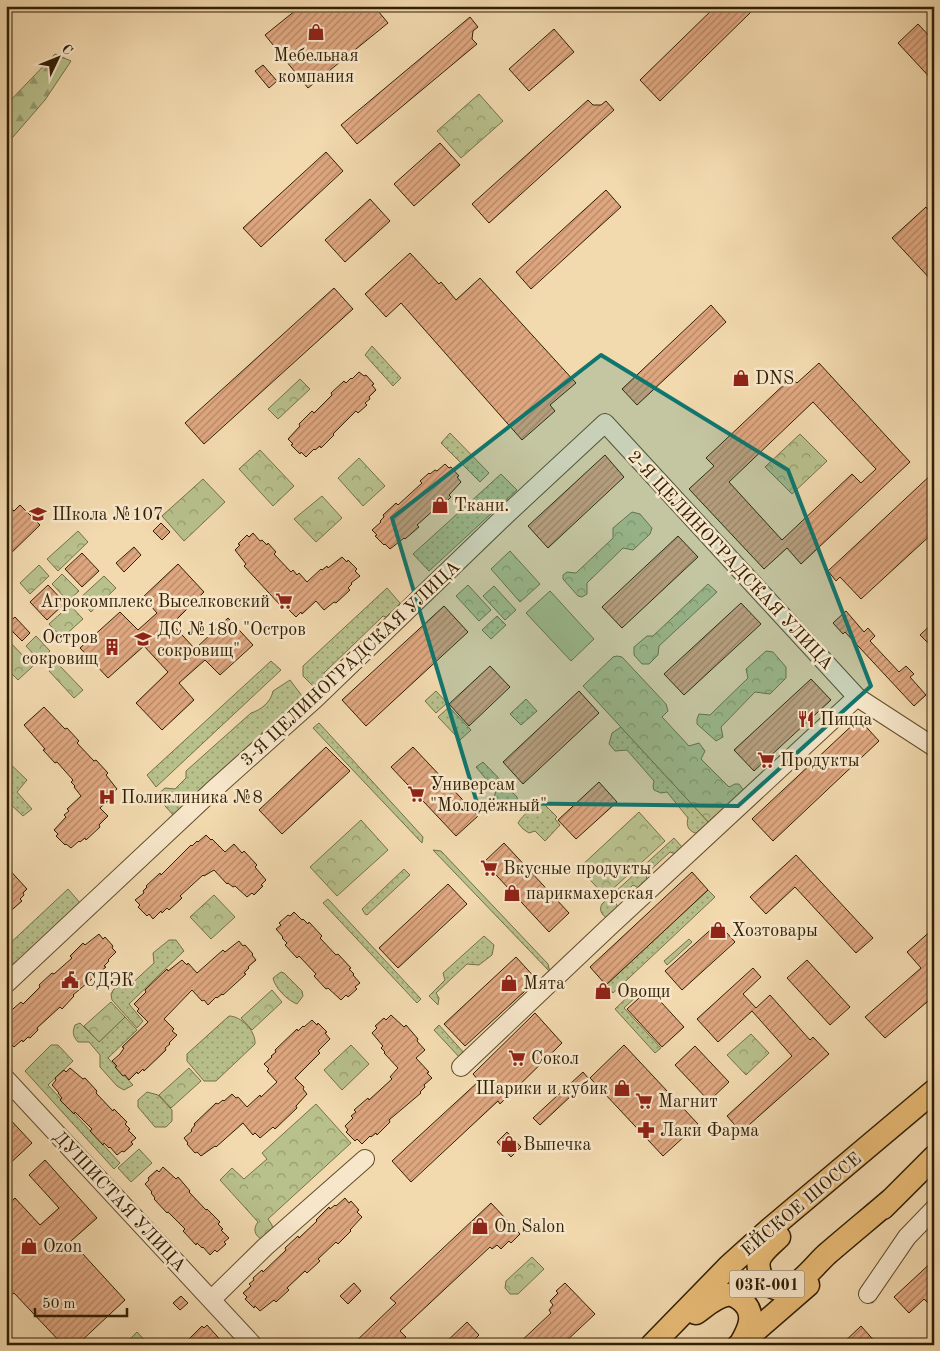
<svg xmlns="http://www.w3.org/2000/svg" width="940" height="1351" font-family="'Old Standard TT',serif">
  <defs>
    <pattern id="grass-dots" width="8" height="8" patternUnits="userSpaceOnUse" patternTransform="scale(1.25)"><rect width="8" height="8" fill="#b8c08c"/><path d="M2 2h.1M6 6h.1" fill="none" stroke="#969b70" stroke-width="1.8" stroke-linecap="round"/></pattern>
    <pattern id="forest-firs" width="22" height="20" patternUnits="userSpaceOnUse" patternTransform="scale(1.25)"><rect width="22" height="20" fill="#b8c08c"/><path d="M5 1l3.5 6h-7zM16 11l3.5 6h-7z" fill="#969b70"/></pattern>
    <pattern id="park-crowns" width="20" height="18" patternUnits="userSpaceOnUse" patternTransform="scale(1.25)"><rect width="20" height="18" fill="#b8c08c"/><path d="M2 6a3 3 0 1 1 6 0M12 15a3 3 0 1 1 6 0" fill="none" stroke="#969b70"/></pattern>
    <pattern id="building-hatch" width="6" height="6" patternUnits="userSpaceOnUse" patternTransform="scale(1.25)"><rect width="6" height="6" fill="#dfa780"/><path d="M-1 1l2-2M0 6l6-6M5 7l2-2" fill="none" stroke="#b58767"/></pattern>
  </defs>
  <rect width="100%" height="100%" fill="#f2d9ae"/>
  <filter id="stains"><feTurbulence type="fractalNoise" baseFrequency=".004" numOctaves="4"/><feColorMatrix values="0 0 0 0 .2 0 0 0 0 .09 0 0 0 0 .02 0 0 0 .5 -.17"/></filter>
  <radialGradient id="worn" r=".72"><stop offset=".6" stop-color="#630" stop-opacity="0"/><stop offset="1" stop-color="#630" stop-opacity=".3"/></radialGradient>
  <path fill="url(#grass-dots)" stroke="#747048" d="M372,346l29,32 -8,8 -28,-31z
    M450,433l39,40 -9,9 -39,-39z
    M501,474l16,16 -88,81 -16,-17z
    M387,588l13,15 3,7 -11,9 -9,-3 -59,57 3,8 -10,9 -14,-14v-10z
    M497,616l9,9 -15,14 -9,-9z
    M271,661l10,9 -125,117 -9,-12z
    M290,680l15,20 -130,117 -19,-21 9,-8 10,1 11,-11v-7l65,-58c10,-3 20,-11 22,-22z
    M436,691l11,12 -11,10 -11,-12z
    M526,699l11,12 -16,14 -11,-11z
    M449,707l22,23 -11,10 -22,-23z
    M319,723l104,114 -1,6 -109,-115z
    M621,727l90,98 -8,9c-11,0 -18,-5 -15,-16l-21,-26 -6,1 -7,-3 -1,-4 1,-5 -27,-31 -12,1 -6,-7 3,-11z
    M6,760l21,20 -10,12 15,17 -9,7 -17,-16z
    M483,762l34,35 1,6 -8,7 -10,-5 -6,-8 2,-6 -20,-24z
    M543,803l14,14 -2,2 5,6 -15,16 -10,-10 -6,2 -6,-4 -5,-6c5,-9 16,-16 25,-20z
    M674,838l8,9v5l-3,3 -9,-3 -24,22 1,6 -6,9 -8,-4 -18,17 4,7 -9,10c-7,-2 -12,-8 -8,-15z
    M433,850l8,1 107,113 2,8z
    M404,869l6,6 -43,40 -2,-1 -3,-5z
    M68,889l13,15 -75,74v-31z
    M708,890l7,7 -102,96 -7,-8z
    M328,899l93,100 -4,4 -94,-100z
    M484,936l10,9 -2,10 -13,10 -12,-1 -31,29 3,5 -1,7 -9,-9 16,-16 -2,-7z
    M689,939l3,3 -25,23 -3,-4z
    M169,940h7l8,11 -55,53 14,17 -6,7 -25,-28 -1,-6 3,-5 6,-3 6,3 28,-26 -1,-10z
    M281,972l3,1 18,18 1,5 -6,8c-10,-4 -22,-16 -24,-26z
    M637,988l4,4 -17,16 37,40 -6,5 -40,-44z
    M229,1016c12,0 27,15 26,28l-39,37h-12l-17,-20v-7z
    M125,1017l12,13 -29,28 25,27 -9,5 -7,-4 -17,-19v-12l-11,-13h-11c-5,-6 -6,-9 -3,-17l5,-2 19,19z
    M439,1025l26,29 -4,5 -27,-29z
    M51,1045h7l15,16 -25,24 72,78 -6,6 -89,-98z
    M147,1092l11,3 14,15v11l-6,6h-11l-17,-20v-7z
    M139,1149l13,14 -21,19 -13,-14z"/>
  <path fill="url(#forest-firs)" stroke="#747048" d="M55,54l16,7 -26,39 -39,45v-40z"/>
  <path fill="url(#park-crowns)" stroke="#747048" d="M479,94l24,27 -42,37 -24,-27z
    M300,379l10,10 -32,30 -10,-10z
    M800,434l27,27 -35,33 -27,-27z
    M260,450l34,36 -21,20 -34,-37z
    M359,458l26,28 -22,20 -25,-28z
    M203,479l22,23 -41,39 -22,-25z
    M322,496l20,22 -26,24 -22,-23z
    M632,512l8,2 12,14 -2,6 -17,16 -10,-2 -36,35v11l-5,3 -4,-1 -15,-17v-4l4,-3 9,1 37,-35v-10z
    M78,531l10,11 -30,29 -11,-12z
    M510,551l30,33 -20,18 -29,-33z
    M39,565l10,11 -19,18 -10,-11z
    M62,574l17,17 -11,10 -16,-17z
    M104,576l12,12 -25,24 -12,-13z
    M708,584l9,8 -58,54 -1,9 -9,9h-7l-8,-9v-8l13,-11h6z
    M468,585l23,25 -12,11 -23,-25z
    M494,586l22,24 -11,10 -22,-24z
    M70,605l13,14 -21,19 -13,-14z
    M36,636l14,15 -10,10 -14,-15z
    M6,638l27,28 -15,14 -12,-12z
    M766,651l7,1 13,15v11l-16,16 -15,-2 -34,35 2,10 -7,4 -19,-17v-5l2,-5 11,1 38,-37 -2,-9z
    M617,656l5,1 44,47 2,7 -6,6 27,29 10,-3 6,8 -4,8 28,28 6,-3h4l5,7 -33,34 -128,-139 30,-29z
    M57,663l26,27 -9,8 -25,-27z
    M639,812l26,29 -60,55 -26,-28z
    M361,820l27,30 -51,46 -27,-29z
    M214,895l21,22 -24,22 -21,-22z
    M272,990l10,12 -30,28 -11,-12z
    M111,1002l14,15 -26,25 -15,-16z
    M751,1034l18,19 -23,22 -19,-20z
    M351,1045l18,19 -27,26 -18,-20z
    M189,1068l12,13 -30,27 -12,-13z
    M316,1104l35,39 -83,76 4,6 1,6 -11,8c-8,-3 -9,-11 -4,-17l-38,-42 12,-12 12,11 23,-20 -5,-6z
    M532,1257l12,12 -26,25h-8l-5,-6 1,-7z
    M137,1332l12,13h-25z"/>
  <path fill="#b8c08c" stroke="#747048" d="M550,591l44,48 -23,22 -45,-48z"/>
  <path fill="url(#building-hatch)" stroke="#311f03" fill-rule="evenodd" d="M301,6h73l14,17 -80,65 -43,-53z
    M716,6h29l6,6 -91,89 -20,-21z
    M470,17l8,10 -5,4 -1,8 5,5 -120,100 -16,-19z
    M918,24l16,17v41l-36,-39z
    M554,29l20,23 -45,39 -20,-22z
    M263,65l14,16 -8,7 -14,-17z
    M588,100l5,5h8l5,-4 8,9 -125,113 -17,-19z
    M440,143l20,22 -46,41 -20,-22z
    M326,152l17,19 -82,76 -18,-19z
    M606,190l15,17 -90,82 -15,-17z
    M370,199l20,22 -45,41 -20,-22z
    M926,207l8,9v67l-42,-45z
    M410,253l29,31 2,-2 15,18 24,-22 96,105 -26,22 5,6 -33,29 -121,-137 -15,14 -21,-23z
    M334,288l19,21 -149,135 -19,-21z
    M711,305l15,17 -89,83 -15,-16z
    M819,363l91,99 -109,102 -14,-16 -23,21 -75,-80 25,-23 -8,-8 85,-80 6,5zM813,402l63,67 -15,14 -9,-9 -70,66 -53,-58z
    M359,372l5,4 2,-1 8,9 -2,1 4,5 -7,7 1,2 -5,4 2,2 -9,8 -2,-2 -23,23 1,1 -13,13 -1,-2 -5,4 -1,-1 -8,8 -5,-5 -1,2 -9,-9 2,-1 -5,-5 12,-13 -1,-2 13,-13 2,2 18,-18 -1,-2 13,-12 2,2 5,-5 1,1z
    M605,455l19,22 -76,71 -20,-22z
    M445,464l4,4 2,-1 8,9 -2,1 4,5 -12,13 2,2 -13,13 -2,-2 -19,17 2,2 -14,12 -1,-1 -14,11 -5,-5 -1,1 -9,-9 2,-1 -5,-5 9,-8 -1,-1 4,-4 -1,-2 13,-12 2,2 24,-22 -2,-2 9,-8 1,1 5,-4 2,1z
    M934,472v60l-73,67 -21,-22 -4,4 -8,-10z
    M6,503l8,8 6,-6 20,20 -34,33z
    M161,523l9,9 -8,8 -9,-9z
    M253,533l7,8 2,-1 5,5 1,-2 8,9 -2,2 17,18 2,-2 4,5 2,-2 8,9 14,-13 1,1 5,-4 1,2 14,-11 5,5 1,-2 9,9 -2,2 5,5 -9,7 1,1 -4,4 2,2 -14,13 -2,-1 -10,8 -8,-9 -14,13 -1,-2 -5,5 -13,-13 -2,2 -37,-40 2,-2 -11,-14 5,-5 -2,-1 9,-9 2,2z
    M678,536l20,21 -76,71 -20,-21z
    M134,547l7,8 -17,17 -8,-9z
    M82,553l17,18 -17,16 -17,-18z
    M178,564l26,28 -32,32 23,25 33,-31 25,27 -33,30 -15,-15 -26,23 15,17 -32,30 -26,-27 32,-31 -24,-26 -36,32 -28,-30 40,-36 18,18 19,-17 -14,-16z
    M48,585l17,18 -18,17 -17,-18z
    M741,603l20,21 -77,71 -20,-21z
    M444,606l24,26 -102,94 -24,-26z
    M846,611l18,21 4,-4 7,8 -5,5 29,31 7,-6 8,8 -4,3 16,18 -12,11 -69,-74 -2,2 -10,-11z
    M15,617l15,16 -8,8 -16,-16z
    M934,622v27l-14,-14z
    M490,666l20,21 -41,39 -20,-22z
    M811,679l20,21 -77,71 -20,-21z
    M579,691l20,22 -76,71 -20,-22z
    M44,707l21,22 2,-1 12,13 -2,2 17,18 2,-1 12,13 -2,2 11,14 -5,4 2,2 -14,13 8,8 -9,9 1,2 -14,13 -1,-2 -5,4 -1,-1 -8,7 -5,-4 -1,1 -9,-9 2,-2 -4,-4 12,-13 -2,-2 5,-4 -2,-2 14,-13 -7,-9 1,-1 -4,-4 2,-2 -16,-18 -2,1 -12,-13 2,-1 -21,-24z
    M859,719l20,22 -106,100 -21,-22z
    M326,747l24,24 -68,63 -23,-24z
    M413,747l65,69 -22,20 -65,-69z
    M599,782l18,20 -41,37 -18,-19z
    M206,835l5,5 1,-1 13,13 9,-8 8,9 2,-2 13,14 -2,2 11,13 -5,5 2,1 -9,9 -2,-2 -5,4 -12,-11 -2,1 -5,-4 -1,1 -13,-14 -10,6 -1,-1 -23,21 2,2 -13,12 -2,-2 -5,5 -1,-2 -8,8 -4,-5 -2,2 -9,-9 2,-2 -5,-5 9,-7 -1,-2 4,-4 -1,-1 14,-13 1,2 30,-30 1,1 5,-5 1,1z
    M504,843l65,70 -20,19 -65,-70z
    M796,855l77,83 -17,15 -61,-66 -29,27 -16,-17z
    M6,866l21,23 -4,4 1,2 -4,4 2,2 -16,14z
    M692,872l16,18 -102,95 -16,-18z
    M448,884l19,20 -69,64 -19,-20z
    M294,912l8,8 1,-1 5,5 1,-2 13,14 -2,2 16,17 2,-1 13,14 -2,1 5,5 -1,1 7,8 -5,4 2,2 -9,8 -2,-2 -5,5 -13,-12 -2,1 -12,-13 2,-2 -17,-18 -2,2 -12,-13 2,-2 -5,-5 1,-1 -7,-8 5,-4 -2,-2 9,-8 2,1z
    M718,923l17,19 -53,48 -17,-19z
    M934,928v68l-49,42 -20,-21 56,-49 -14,-16z
    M99,934l4,5 2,-2 8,9 -1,2 4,4 -8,8 1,1 -5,5 2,1 -33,28 1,1 -12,13 -2,-2 -23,21 1,2 -8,8 -2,-1 -5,5 -1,-2 -8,7 -8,-8v-24l15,-13 2,2 17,-17 -1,-2 13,-12 2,1 18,-16 -2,-2 13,-13 2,2z
    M239,941l4,5 2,-1 8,9 -1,1 4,5 -8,7 1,1 -5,5 2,1 -23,21 -1,-1 -5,4 -1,-1 -8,8 -4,-5 -2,1 -10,-11 -28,29 10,10 -2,2 5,4 -8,8 1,1 -5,4 1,2 -22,21 -1,-2 -5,5 -1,-2 -8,8 -4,-5 -2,1 -8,-9 2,-1 -5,-5 8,-7 4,-6 -2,-1 26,-25 -11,-11 2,-2 -5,-5 12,-12 -1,-2 22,-21 1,2 14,-11 5,5 1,-2 9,10 26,-23 2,2z
    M516,957l21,23 -72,66 -21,-22z
    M807,960l43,47 -20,18 -43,-47z
    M753,968l8,9 -18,17 13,14 14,-13 40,45 3,-3 16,17 -88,78 -14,-16 65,-60 -40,-45 -34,31 -21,-23z
    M649,989l35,38 -22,20 -35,-38z
    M535,1013l27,30 -62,61 -2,-3 -87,81 -19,-21 87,-80 -6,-7z
    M391,1015l13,12 2,-2 12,14 -1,2 8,9 -9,8 13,14 -2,1 5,5 -8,7 1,2 -5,5 1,1 -32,27 1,2 -13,13 -1,-2 -5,4 -1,-1 -8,8 -5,-5 -2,2 -9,-9 2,-2 -3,-4 8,-8 -2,-2 5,-4 -2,-2 14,-12 1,2 23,-21 -2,-2 8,-9 -14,-15 1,-1 -4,-4 2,-2 -11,-13 5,-5 -2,-2 9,-8 2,2z
    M312,1020l5,5 1,-2 9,9 -2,1 5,6 -12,12 2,2 -25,25 9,9 -1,2 4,5 -11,12 1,2 -22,21 -2,-2 -13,11 -5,-5 -2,2 -10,-12 -27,24 -1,-1 -14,10 -4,-4 -2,1 -8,-9 1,-1 -4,-5 8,-7 -1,-1 4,-5 -1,-1 22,-21 2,1 5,-4 1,1 8,-7 4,4 2,-1 9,10 13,-12 1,2 16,-15 -10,-11 2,-2 -5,-5 8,-7 -1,-1 5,-4 -1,-2 22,-21 1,2 5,-5 1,1z
    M624,1045l74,79 -35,32 -73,-78z
    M695,1046l34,36 -20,19 -34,-36z
    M70,1068l13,11 2,-1 12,13 -1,2 17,18 1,-2 13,13 -2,2 5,5 -2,1 8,8 -5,4 2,2 -9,8 -2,-1 -5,4 -7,-8 -1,1 -5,-5 -1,2 -13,-14 2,-2 -17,-17 -1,2 -14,-14 2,-2 -4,-5h1l-7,-8 4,-5 -1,-2 9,-8 2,2z
    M583,1072l6,7 -49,46 -7,-7z
    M6,1115l26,28 -26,24z
    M507,1132l14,15 -10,10 -14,-15z
    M45,1160l52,58 -26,23 54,59 -48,45h-14l-49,-52 -8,7v-94l9,-8 25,27 19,-17 -30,-33z
    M163,1167l13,12 2,-2 12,14 -1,1 17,18 1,-1 13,13 -2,2 5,5 -2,1 8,8 -5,4 2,2 -9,8 -2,-2 -5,5 -7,-8 -1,1 -5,-5 -1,2 -13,-14 2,-2 -17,-17 -1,1 -13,-14 1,-1 -4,-5 1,-1 -7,-8 4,-4 -1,-2 9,-8 2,2z
    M345,1198l4,5 2,-2 8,9 -2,2 5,5 -12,13 1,1 -13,13 -2,-2 -18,17 2,2 -13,12 -2,-2 -18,17 2,2 -13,12 -2,-2 -14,11 -5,-5 -1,2 -9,-9 2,-2 -4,-4 8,-7 -2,-2 5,-4 -1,-2 9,-8 1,2 23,-22 -1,-2 13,-12 1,2 18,-17 -1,-1 13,-13 1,2 5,-4 1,1z
    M491,1203l29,31 -9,9 -2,-2 -8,8 -4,-4 -5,4 -2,-2 -90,84 6,6 -9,8h-45l44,-42 -6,-5z
    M934,1260v49l-10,-10 -15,14 -15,-16z
    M354,1283l7,8 -13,13 -8,-8z
    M565,1283l30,31 -33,31h-45l34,-32 -2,-3 4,-5 -3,-4 8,-8 -2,-2z
    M181,1296l7,7 -8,7 -7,-7z
    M467,1322l12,13 -10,10h-26z
    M207,1325l18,20h-42l19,-19 2,2z
    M861,1326l17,19h-37z"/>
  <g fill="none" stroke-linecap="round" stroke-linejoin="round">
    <g stroke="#614e2e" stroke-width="20">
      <path id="minor" d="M6,984l206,-193 103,-92 192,-185 98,-91 252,274 77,50
        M461,1067l148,-140 248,-230
        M6,1079l247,266
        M868,1294l39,-57 27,-28
        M212,1299l53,-52 100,-88"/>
    </g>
    <g stroke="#311f03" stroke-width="25">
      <path id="major" d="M883,1208l51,-51
        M779,1237c-7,7 -17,14 -20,23 -4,19 18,37 34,26 13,-8 23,-22 34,-32 22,-19 44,-37 65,-55
        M696,1313c10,-7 19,-16 31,-18 5,-1 10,2 14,5 16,13 8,29 0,43
        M652,1345l77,-79 41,-37 164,-138
        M739,1345l69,-60"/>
    </g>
    <use href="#minor" stroke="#f7e6ca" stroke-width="18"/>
    <use href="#major" stroke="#e9bc77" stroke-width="22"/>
  </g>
  <path fill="#0f766e" fill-opacity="0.2" stroke="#0f766e" stroke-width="4" stroke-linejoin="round" d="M601,355l187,115 83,216 -133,120 -261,-3 -85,-285z"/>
  <defs>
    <g id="shop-bare" transform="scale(1.35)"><path d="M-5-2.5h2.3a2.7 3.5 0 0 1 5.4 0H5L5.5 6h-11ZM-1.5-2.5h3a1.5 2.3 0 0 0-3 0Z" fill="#8f2418" stroke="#f7e6ca" stroke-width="2.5" paint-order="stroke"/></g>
    <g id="school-bare" transform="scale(1.35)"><path d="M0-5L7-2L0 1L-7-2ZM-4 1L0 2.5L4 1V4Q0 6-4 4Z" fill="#8f2418" stroke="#f7e6ca" stroke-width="2.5" paint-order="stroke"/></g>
    <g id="supermarket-bare" transform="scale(1.35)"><path d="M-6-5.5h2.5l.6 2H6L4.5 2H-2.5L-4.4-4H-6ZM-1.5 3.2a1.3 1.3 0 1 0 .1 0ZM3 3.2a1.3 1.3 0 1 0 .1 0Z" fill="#8f2418" stroke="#f7e6ca" stroke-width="2.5" paint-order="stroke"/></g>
    <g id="building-bare" transform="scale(1.35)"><path d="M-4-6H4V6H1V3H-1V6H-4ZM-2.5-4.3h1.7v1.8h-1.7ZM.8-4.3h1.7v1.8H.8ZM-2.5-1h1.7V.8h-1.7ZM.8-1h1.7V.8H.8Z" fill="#8f2418" stroke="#f7e6ca" stroke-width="2.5" paint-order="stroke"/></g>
    <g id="restaurant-bare" transform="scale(1.35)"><path d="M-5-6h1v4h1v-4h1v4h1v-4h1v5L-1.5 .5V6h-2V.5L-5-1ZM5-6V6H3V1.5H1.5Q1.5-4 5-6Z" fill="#8f2418" stroke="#f7e6ca" stroke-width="2.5" paint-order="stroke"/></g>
    <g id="hospital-bare" transform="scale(1.35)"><path d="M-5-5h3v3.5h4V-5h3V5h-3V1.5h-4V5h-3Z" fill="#8f2418" stroke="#f7e6ca" stroke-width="2.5" paint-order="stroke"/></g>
    <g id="civic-bare" transform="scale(1.35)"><path d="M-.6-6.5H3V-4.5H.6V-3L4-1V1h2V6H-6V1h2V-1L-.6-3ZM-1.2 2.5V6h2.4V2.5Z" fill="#8f2418" stroke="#f7e6ca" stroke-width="2.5" paint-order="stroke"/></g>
    <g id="pharmacy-bare" transform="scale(1.35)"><path d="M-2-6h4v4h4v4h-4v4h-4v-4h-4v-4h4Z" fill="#8f2418" stroke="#f7e6ca" stroke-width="2.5" paint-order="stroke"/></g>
  </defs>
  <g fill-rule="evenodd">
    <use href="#shop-bare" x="316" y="32"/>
    <use href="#shop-bare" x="741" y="378"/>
    <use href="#shop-bare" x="440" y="505"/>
    <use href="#school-bare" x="38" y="514"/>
    <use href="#supermarket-bare" x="284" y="601"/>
    <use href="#school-bare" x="143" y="639"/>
    <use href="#building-bare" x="112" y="647"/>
    <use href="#restaurant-bare" x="806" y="719"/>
    <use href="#supermarket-bare" x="766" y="760"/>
    <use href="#supermarket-bare" x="416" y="794"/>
    <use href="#hospital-bare" x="107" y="797"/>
    <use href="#supermarket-bare" x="489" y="868"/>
    <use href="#shop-bare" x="512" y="893"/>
    <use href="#shop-bare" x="718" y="930"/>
    <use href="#civic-bare" x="70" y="980"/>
    <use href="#shop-bare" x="509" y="983"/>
    <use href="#shop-bare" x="603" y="991"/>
    <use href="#supermarket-bare" x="517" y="1058"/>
    <use href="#shop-bare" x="622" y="1088"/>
    <use href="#supermarket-bare" x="644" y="1101"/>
    <use href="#pharmacy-bare" x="646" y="1130"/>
    <use href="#shop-bare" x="509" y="1144"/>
    <use href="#shop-bare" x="480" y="1226"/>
    <use href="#shop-bare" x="29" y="1246"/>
  </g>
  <g text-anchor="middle" stroke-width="5" stroke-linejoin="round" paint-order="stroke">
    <rect fill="#f7e6ca" stroke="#6c5b3f" stroke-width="1" x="729.5" y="1270.5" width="75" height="27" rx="4"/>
    <g font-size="16" font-weight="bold" fill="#311f03">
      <text x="767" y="1290">03К-001</text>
    </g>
    <g font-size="18" fill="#311f03" stroke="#f7e6ca" text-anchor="start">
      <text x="316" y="61" text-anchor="middle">Мебельная<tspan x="316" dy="21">компания</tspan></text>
      <text x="755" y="384">DNS</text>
      <text x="454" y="511">Ткани.</text>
      <text x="52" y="520">Школа №107</text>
      <text x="270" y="607" text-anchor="end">Агрокомплекс Выселковский</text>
      <text x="157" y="635">ДС №180 "Остров<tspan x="157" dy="21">сокровищ"</tspan></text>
      <text x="98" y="643" text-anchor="end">Остров<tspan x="98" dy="21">сокровищ</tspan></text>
      <text x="820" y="725">Пицца</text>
      <text x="780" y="766">Продукты</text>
      <text x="430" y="790">Универсам<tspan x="430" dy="21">"Молодёжный"</tspan></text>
      <text x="121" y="803">Поликлиника №8</text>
      <text x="503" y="874">Вкусные продукты</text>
      <text x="526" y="899">парикмахерская</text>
      <text x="732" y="936">Хозтовары</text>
      <text x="84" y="986">СДЭК</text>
      <text x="523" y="989">Мята</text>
      <text x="617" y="997">Овощи</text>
      <text x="531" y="1064">Сокол</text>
      <text x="608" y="1094" text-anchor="end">Шарики и кубик</text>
      <text x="658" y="1107">Магнит</text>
      <text x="660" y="1136">Лаки Фарма</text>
      <text x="523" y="1150">Выпечка</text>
      <text x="494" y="1232">On Salon</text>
      <text x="43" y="1252">Ozon</text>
    </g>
    <g font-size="18" fill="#311f03" stroke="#f7e6ca">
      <text transform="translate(731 560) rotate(47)" y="6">2-Я ЦЕЛИНОГРАДСКАЯ УЛИЦА</text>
      <text transform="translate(350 663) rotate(-43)" y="6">3-Я ЦЕЛИНОГРАДСКАЯ УЛИЦА</text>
      <text transform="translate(120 1201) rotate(47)" y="6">ДУШИСТАЯ УЛИЦА</text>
      <text transform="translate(801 1204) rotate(-40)" y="6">ЕЙСКОЕ ШОССЕ</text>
    </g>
  </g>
  <rect width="940" height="1351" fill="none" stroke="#f2d9ae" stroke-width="25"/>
  <rect x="8" y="8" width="925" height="1336" fill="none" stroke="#311f03" stroke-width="2.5"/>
  <rect x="12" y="12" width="915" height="1326" fill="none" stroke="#311f03"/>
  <g transform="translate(58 58) rotate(47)" stroke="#f7e6ca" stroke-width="4" paint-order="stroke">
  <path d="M0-4L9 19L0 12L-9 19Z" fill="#311f03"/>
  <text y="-8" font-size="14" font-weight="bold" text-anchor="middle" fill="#311f03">С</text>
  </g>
  <path d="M35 1308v8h92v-8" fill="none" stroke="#311f03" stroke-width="2.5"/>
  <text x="42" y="1308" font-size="15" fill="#311f03" stroke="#f7e6ca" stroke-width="4" paint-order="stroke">50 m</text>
  <rect width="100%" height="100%" filter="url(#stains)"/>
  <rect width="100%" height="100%" fill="url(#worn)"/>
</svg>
